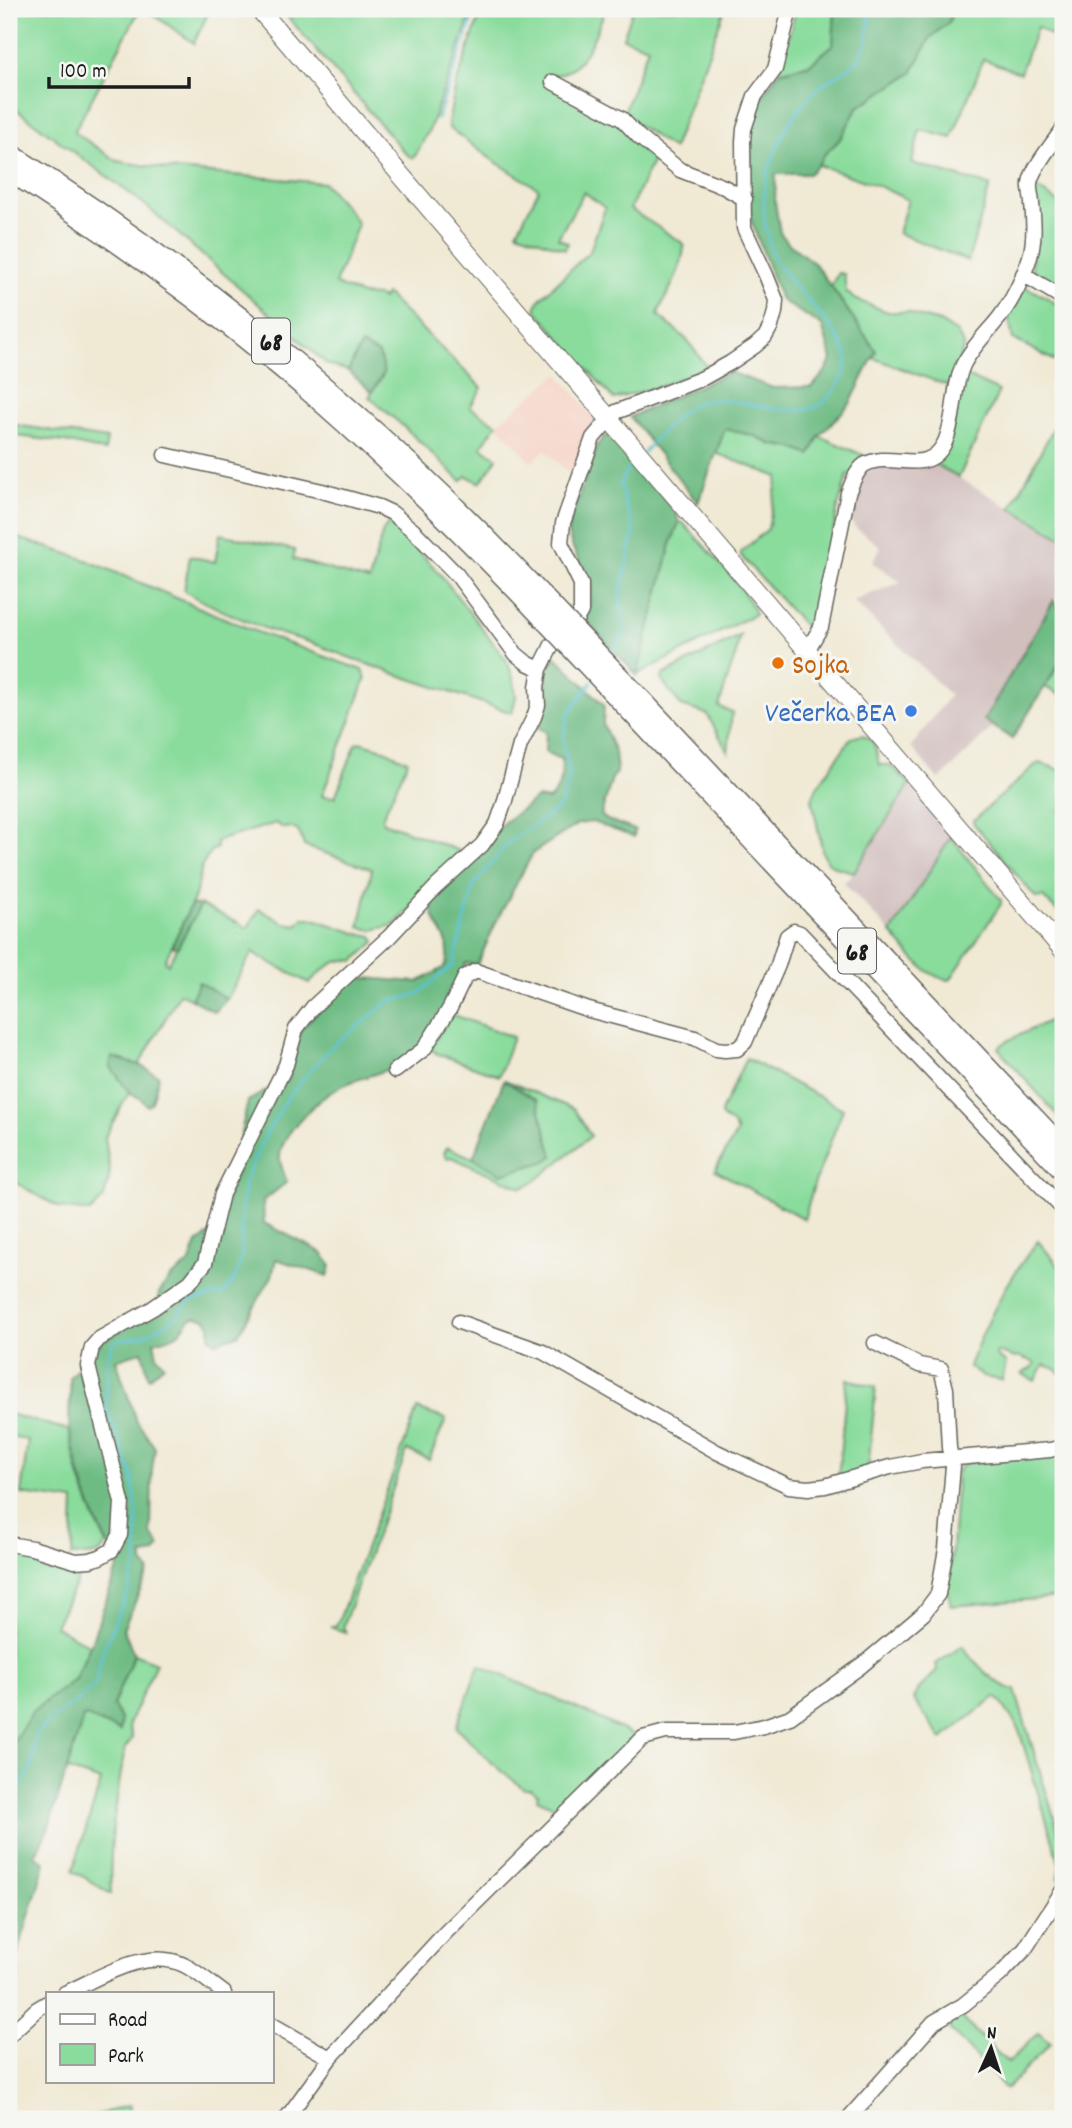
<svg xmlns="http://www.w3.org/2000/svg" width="1072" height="2128" font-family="Dekko,sans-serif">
  <rect width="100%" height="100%" fill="#f6f6f2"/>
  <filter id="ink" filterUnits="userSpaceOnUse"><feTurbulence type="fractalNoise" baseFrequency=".0143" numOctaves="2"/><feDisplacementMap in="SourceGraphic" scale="14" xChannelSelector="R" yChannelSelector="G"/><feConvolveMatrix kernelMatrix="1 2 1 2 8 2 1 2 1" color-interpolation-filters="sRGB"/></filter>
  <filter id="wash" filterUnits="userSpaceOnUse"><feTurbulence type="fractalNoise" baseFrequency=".00686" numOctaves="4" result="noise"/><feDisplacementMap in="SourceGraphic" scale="28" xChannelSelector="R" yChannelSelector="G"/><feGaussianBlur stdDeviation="1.57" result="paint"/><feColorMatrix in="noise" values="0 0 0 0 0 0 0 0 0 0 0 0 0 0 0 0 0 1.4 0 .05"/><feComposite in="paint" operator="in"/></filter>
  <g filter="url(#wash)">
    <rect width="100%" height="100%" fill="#f0e9d4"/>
    <path fill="#f6d2c4" d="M558,374l37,44v7l-20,54 -30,-29 -14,12 -34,-38z"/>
    <path fill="#d1bfbe" d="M933,463l130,75v47l-79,134 10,7 -55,54 -28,-33 39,-52 -97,-94 48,-19 -29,-20 9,-15 -25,-19 -4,-5 -3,-13 11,-31 6,-8 10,-6z
      M910,784l41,53 -60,96 -47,-50 10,-11z"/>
    <path fill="#89dc9c" stroke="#527c5c" stroke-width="2" d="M9,9h131l-66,123 43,29 49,8 158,14 26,29 8,12 -23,60 27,11 15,1 6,3 3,-5 96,94 -12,19 27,17 -16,23 16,11 -17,25 -13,-7 -6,5 -58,-55 -34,-29 15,-24 -23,-28 -13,26 -21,-7 -183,-160 -135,-100z
      M145,9h65l-16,34z
      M281,9h192l-43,119 -15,28 -3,2 -8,-6z
      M482,9h123c-9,26 -22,65 -55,67l73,50 32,30 -25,53 54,35c0,23 -16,47 -25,67l-1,4 28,24 22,29 -50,19 -44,12 -39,-43 -39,-46v-4l5,-8 49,-47 15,-43 -21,-16 -26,46 10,5 -3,6 -48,-17 22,-43 -48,-30 -42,-31 -1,-5 8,-38z
      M633,9h92l-52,140 -50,-34 25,-68 -25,-9z
      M796,9h39l-2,36 -23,19 -31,8z
      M953,9h110v27l-3,5 -23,-14 -17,46 -37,-14c-9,27 -21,52 -31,79l-32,-8 -8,33 78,23 -22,75 -70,-28 10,-33 -29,-14 -61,-21 5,-9 17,-17 18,-32 54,-34 18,-35 19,-16z
      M1033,186l30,19v90l-26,-17v-5l-5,-4z
      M838,273l6,1 2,17 8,8 34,13h20l9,4 23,6 17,11 7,12 -13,42 -78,-29 3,-7 -45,-65z
      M1025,287l19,9 19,12v57l-50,-26 -5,-24z
      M964,375l35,16 -40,86 -26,-14z
      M1063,410v128l-52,-30z
      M9,424l98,15 -2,12 -40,-9 -56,-7z
      M725,429l30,7 15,8 23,4 17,7 9,-19 44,19 -12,21 -3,-2 -10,33 -22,112 -9,10 -66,-73v-4l27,-23 10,-52 -63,-24z
      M679,522l4,1c19,21 65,66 72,91l-118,61 34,-131z
      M389,523l5,1 46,50 67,87 7,20 2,15 -4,17c-61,-22 -124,-39 -184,-64 -18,-8 -38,-12 -56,-18 -30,-11 -60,-24 -88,-40l6,-35 25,6 5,-28 75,16 -2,9 76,22 14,-50z
      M9,535l75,24 173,73 105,38 4,8 -44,118 13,1 21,-53 4,-2 20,6 28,13 -26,57 1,4 82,31 -71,72 -22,5 -13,-3 13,-58 -68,-23c-3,-12 -6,-21 -21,-18l-7,-5 -59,18v7l-5,2 -10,16 -7,30 -30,65 3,3 33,-59 47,23 11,-19 25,14 13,2 6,-7h8l48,16 13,2 3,6 -21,19c-18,-5 -33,10 -45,22l-57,-30 -25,46 -28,-16 -8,16 -11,-6 -41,72 -27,-7 -1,8 18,26 -24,45 5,34 -2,12 -5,16 -13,13 -30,-4 -51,-29z
      M741,635c-5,7 -3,14 -6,22 -6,16 -11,33 -16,50l13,5 -4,40 -21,-38 -26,-8 -19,-26 1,-5z
      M1063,658v38l-18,-9z
      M862,735c14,4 15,18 17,30h11l20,19 -56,88 -19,-5 -7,-5 -5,-8 -11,-55 5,-12 34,-49z
      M1040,763l23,8v37l-3,2 1,4 2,-1v96l-5,3 -15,-15 -7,1 -62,-74 -1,-3 62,-56z
      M951,837l50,63v4l-51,76c-25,-2 -43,-29 -59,-47z
      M451,1014l62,23 -14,39 -63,-23 -6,-5z
      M1063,1014v108l-65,-74 9,-7z
      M746,1058l97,51 -29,76 -10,34 -89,-49 22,-38 -4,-7 -11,-8 -1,-5z
      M505,1080l69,29 17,27 -57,46 -12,6 -71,-31 -5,1 -2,-5 3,-6 26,11 64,-57z
      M1038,1241l25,30v105l-7,-7 -12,-4 -9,16 -13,-7 13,-9 -2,-3 -15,-6 -3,2 -18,-6 -1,4 10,7 -4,17 -19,-3 -14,-10 1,-4c18,-44 38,-85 68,-122z
      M847,1379l29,8 -8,83 -30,9z
      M417,1409l29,10 -17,41 -22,-10 -64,176 3,6 -16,-5 5,-1 4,-6z
      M9,1414l60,16 10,46 16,43 12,25 -8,10 -27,2 2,-55 -53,-7 7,-54 -19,-3z
      M1063,1452v145l-112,9 -4,-19 5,-38 5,-75 3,-7 6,-4z
      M9,1548l74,20 -28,58 35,20 -15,33 -42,32 -24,38z
      M962,1646c15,18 30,38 53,44l48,157v30l-4,1 1,-13 -42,-138 -18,-26 -5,-4 -53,42 -29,-40c5,-14 18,-18 24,-30l-1,-5z
      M134,1654l22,9 -27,61 3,15 -7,9c-8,51 -17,94 -14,146l-38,-24 28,-89 -36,-12 19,-54 36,16 1,-11 -8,-15z
      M479,1665l113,50 41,20 1,6 -72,67 -8,-1 -17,-8 1,-5 -8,-5h-6l-34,-28 -34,-34z
      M957,2014l51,49 30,-30 13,10 -45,46 -57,-61 -1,-9z
      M130,2105l-1,14h-45z"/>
    <path fill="#6ebc84" stroke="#456c50" stroke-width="2" d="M835,9h118l-4,13 -19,16 -18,35 -54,34 -18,32 -17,17 -5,9 -9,9h-33l-1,28 5,31 9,11 26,20 61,87 -26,53 -31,32 -9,19 -17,-7 -23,-4 -15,-8 -30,-7 -27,74 -68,-86 100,-45 43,16 39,-1 13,-15 7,-13 -10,-33 -41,-26 -30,-80 -4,-39 3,-49 11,-34 18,-26 31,-8 23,-19z
      M361,345l18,9 5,19 -12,19 -24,-21z
      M605,436h8l62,74 4,12 -8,22 -34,131 -52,-55 4,-12 2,-22 -19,-40 -4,-12 2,-13 28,-77z
      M1054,600l9,15v43l-51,81 -28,-19z
      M556,657l48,48 -1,19 12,28 2,21 -5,5 -11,37 6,5 28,10 -1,7 -42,-15 -14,2 -45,29 -35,65 -21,47 -11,-2c-11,27 -35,79 -59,96 -20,15 -48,17 -69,29 -19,10 -57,45 -58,68 -1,7 4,18 7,26l-24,19 1,22 57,29 10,13 -3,11 -52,-17 -4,17 -34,59 -22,7 -6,-4v-12l-4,-7c-21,-6 -16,5 -29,15 -6,4 -15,6 -23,8l3,14 7,9 -15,13 -7,-27 -26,9 20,60 19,28 -3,21 -1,64 9,13 -5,7 -12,2v8l6,8 -26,58 11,25 -21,51 8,15 -1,11 -36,-15 -36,113 -13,26 10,8 -29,96 2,17 -9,3v-230l24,-38 42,-32 15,-33 29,-83c-26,-40 -40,-85 -49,-131 -3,-17 2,-37 0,-55l33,-37 54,-30 2,-17 11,-15 19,-14 8,-21 20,-14 8,-34 17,-35 -1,-27 7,-32 40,-22 14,-51 49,-51 67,5 27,-15c12,-34 -17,-37 -13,-69l70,-74 35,-26 12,2c12,-11 13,-25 13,-40l-17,-8 1,-20 -12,-7c4,-6 9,-12 11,-20 4,-15 -4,-37 11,-48z
      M191,905h10l-24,43 -5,-2z
      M199,982l28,17 -12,13 -24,-13z
      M112,1057l27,8 20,11 -7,26 -4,4 -7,-7 -12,-7 -19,-26z
      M504,1080l33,21 16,55 -9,6 -43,12 -28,-16z"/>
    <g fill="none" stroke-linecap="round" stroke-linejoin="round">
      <path stroke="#58c2d3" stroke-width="2.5" d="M437,119l39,-110
        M644,452c13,-14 39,-45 55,-50 35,-11 104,27 129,-4 8,-9 19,-24 19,-37 -1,-27 -52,-71 -68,-95 -9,-14 -13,-34 -15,-51 -4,-45 24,-103 59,-131 10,-8 27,-14 35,-24 11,-15 11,-33 12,-51
        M610,656l13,-21 -3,-40 14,-63 -14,-47 5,-12 10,-11
        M9,1801c22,-25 25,-35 27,-68l22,-19 21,-14 17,-17 5,-27 26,-62 10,-33v-48l-5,-39 -26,-66 2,-52 6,-15 31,-6 27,-14 17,-20 35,-8 11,-15 7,-21 -1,-38 4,-39 22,-48 22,-36 41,-48 59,-47 29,-7 35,-29 21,-80 34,-42 52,-36 10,-29 -7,-40 6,-25 23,-31"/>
    </g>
  </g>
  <g filter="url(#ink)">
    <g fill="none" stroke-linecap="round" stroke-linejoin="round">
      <g stroke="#66645c" stroke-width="17">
        <path id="minor" d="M553,82l69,37 17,18 41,33 44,17 21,12
          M1023,274l40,24
          M165,455l157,36 57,16 13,6 23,19 42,43 59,79 11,9 13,6
          M808,649l13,-22 27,-134c4,-9 8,-22 16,-28 27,-16 64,14 81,-23 11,-24 7,-53 18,-77 9,-18 24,-32 36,-47 14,-18 24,-40 31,-61 5,-18 4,-35 2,-53 0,-6 -3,-15 -2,-21 2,-15 24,-41 33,-54
          M395,1071l29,-22 26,-41 15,-31 11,-6 113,39 106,28 21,11 9,1 12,-1 8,-7 33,-77 9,-29 7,-5 6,2 263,276
          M459,1322l84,30 174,100 72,34 19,2 17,-2 65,-19 32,-6 128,-11 13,-3
          M9,1544l23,4 43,13 15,-1 10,-3 12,-7 8,-15 2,-33 -34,-136 4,-19 7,-8 54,-31 37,-26 15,-19 17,-69 64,-129 10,-36 17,-22 76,-70 47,-50 46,-42 15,-21 7,-20 16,-59 14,-28 4,-12 -1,-18 3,-18 15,-30 21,-19 5,-9v-27l-20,-41 2,-20 30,-85 17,-20 6,-6 87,-34 27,-15 25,-17 10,-9 6,-11 4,-14 1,-12 -10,-25 -22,-47 -1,-86 1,-13 11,-33 20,-27 15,-60
          M65,1993c35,-15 80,-46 119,-28 14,7 27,19 40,28
          M271,2024l59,34
          M9,2035l28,-26 10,-6
          M286,2119l44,-61 116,-126 197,-194 23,-6h68l30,-6 26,-9 71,-51 62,-52 15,-20 8,-45 7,-83 -4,-18 -3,-59 -5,-20 -22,-4 -44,-22
          M848,2119l86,-97 29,-17 38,-31 24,-25 38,-59"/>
      </g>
      <g stroke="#66645c" stroke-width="20">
        <path id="major" d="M259,9l804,941"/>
      </g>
      <g stroke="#66645c" stroke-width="22">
        <path id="highway" d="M9,153c193,122 367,267 524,433
          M9,171c106,67 208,141 303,223 73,64 143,132 210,202
          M643,701l420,447
          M631,712l432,459"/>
      </g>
      <use href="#minor" stroke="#fff" stroke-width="14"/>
      <use href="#major" stroke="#fff" stroke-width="18"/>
      <use href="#highway" stroke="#fff" stroke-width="19"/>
      <g stroke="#66645c" stroke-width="22" stroke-linecap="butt">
        <path id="highway-bridge" d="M533,586l110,115
          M522,596l109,116"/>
      </g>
      <use href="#highway-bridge" stroke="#fff" stroke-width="19"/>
    </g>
  </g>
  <circle fill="#e8710a" stroke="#f6f6f2" stroke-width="2.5" cx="778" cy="663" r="7"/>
  <circle fill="#3f7fe0" stroke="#f6f6f2" stroke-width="2.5" cx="911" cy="711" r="7"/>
  <g text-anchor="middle" stroke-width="6" stroke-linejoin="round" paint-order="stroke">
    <g fill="#f6f6f2" stroke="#5d5d5c" stroke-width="2">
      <rect x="252" y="318.5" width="38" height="45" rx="5"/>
      <rect x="838" y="928.5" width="38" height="45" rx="5"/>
    </g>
    <g font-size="26" font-weight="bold" fill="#1c1c1c">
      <text x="271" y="350">68</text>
      <text x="857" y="960">68</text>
    </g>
    <g font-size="28" fill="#c56008" stroke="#f6f6f2" text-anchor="start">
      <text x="792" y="673">Sojka</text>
    </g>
    <g font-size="28" fill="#366cbe" stroke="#f6f6f2" text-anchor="end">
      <text x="897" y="721">Večerka BEA</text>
    </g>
  </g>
  <rect width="1072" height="2128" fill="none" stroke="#f6f6f2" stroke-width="35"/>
  <rect x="46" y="1992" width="228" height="91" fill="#f6f6f2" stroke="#9f9f9c" stroke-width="2"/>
  <rect x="60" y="2014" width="35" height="10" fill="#ffffff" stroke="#9f9f9c" stroke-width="2"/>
  <text x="108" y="2026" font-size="21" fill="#1c1c1c">Road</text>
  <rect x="60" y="2044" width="35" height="21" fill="#89dc9c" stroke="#9f9f9c" stroke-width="2"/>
  <text x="108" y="2062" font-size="21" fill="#1c1c1c">Park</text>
  <g transform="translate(991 2048) rotate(3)" stroke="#f6f6f2" stroke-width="5" paint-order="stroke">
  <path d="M0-5L12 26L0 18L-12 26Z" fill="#1c1c1c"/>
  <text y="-10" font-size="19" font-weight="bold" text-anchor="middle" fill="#1c1c1c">N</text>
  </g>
  <path d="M49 77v10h140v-10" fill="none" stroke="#1c1c1c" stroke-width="3.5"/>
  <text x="60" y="77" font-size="21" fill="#1c1c1c" stroke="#f6f6f2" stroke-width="5" paint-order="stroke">100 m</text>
</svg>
